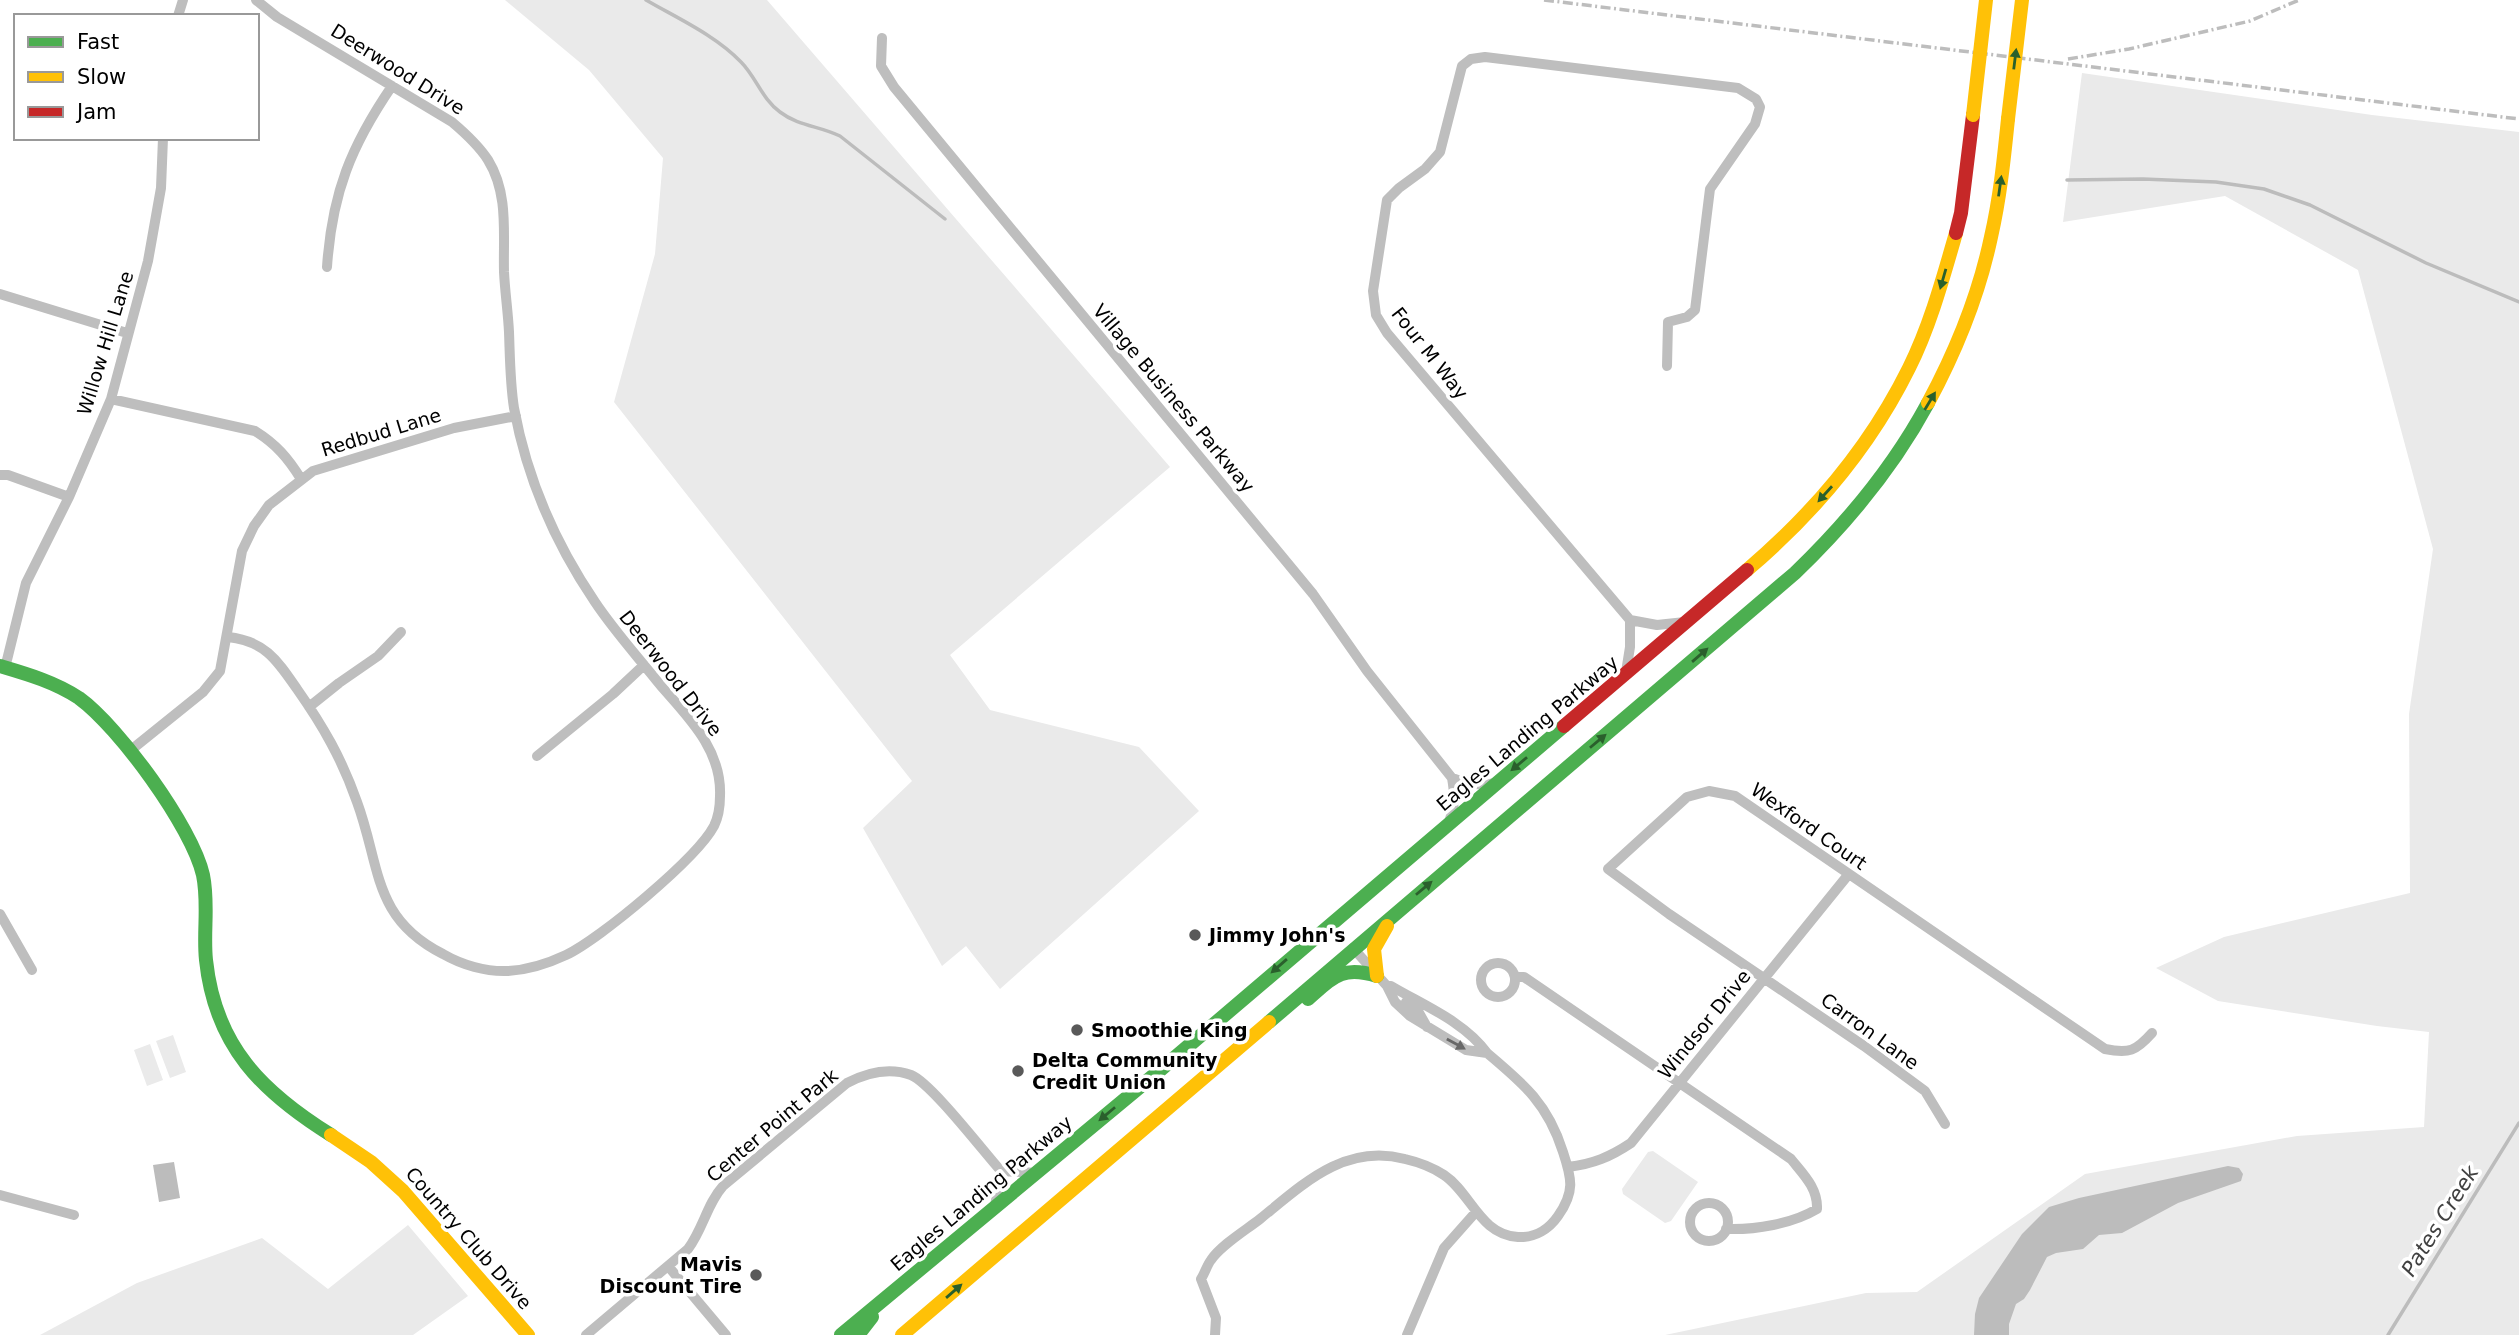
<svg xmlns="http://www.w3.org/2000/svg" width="2519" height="1335" font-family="'DejaVu Sans',sans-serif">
  <rect width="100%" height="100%" fill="#fff"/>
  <path fill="#eaeaea" d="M505,0h262l403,467 -220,188 40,55 149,37 60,64 -199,178 -34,-43 -24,20 -79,-138 49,-47 -298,-379 41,-148 8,-96 -74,-88z
    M2082,73l290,42 147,17v1203h-854l201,-42 51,-1 168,-118 212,-38 127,-9 5,-95 -52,-6 -159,-25 -62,-33 68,-31 186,-44 -1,-179 24,-165 -75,-279 -133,-74 -162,26z
    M173,1035l13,37 -16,6 -14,-37z
    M150,1044l13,36 -16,6 -13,-36z
    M1653,1151l45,31 -27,39 -6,2 -42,-29 -1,-5 26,-37z
    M408,1225l60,71 -55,39h-373l97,-52 125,-45 66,51z"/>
  <path fill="#bcbcbc" d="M174,1162l6,36 -21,4 -6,-37z
    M2228,1166l11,2 4,6 -2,7 -63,22 -56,30 -23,2 -16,14 -27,4 -9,4 -17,33 -6,9 -8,5 -7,20v11h-35l1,-21 4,-16 43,-64 27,-27 30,-9z"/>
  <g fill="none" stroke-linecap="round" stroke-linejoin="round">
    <path stroke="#bcbcbc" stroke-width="3.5" d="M646,0c31,18 69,35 95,62 15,15 21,37 39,50 18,14 40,14 60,24l105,83
      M2067,180l76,-1 73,3 48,7 46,16 116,58 93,39
      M2388,1335l131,-212"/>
    <path stroke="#bebebe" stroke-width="10" d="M178,16l5,-16
      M882,38l-1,28 13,21 419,507 54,77 85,107c3,17 3,29 -3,44
      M327,267c5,-74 24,-121 65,-181
      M0,294l127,39
      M1667,366l1,-44 19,-5 8,-7 15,-121 45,-65 5,-17 -4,-8 -18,-11 -253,-31 -14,2 -9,7 -22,86 -15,17 -26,19 -12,12 -14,91 3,24 11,18 243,287 27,5 28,-3
      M111,399l144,32c21,13 33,27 46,48
      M0,475h8l61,22
      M228,637c37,4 49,23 69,52 26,37 45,70 60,113 24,65 15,116 86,152 19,11 43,18 65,17 19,-1 41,-8 58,-16 34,-16 131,-97 148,-129 4,-8 6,-21 6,-30 2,-46 -31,-78 -59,-110 -22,-28 -46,-54 -66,-84 -40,-59 -68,-123 -81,-194 -4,-26 -4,-50 -5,-76 -1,-20 -4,-40 -5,-60 -1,-38 5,-78 -16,-112 -9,-14 -23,-27 -36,-38l-175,-105 -21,-17
      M5,668l21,-85 43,-86 42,-98 37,-138 13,-73 2,-50
      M1626,672l4,-25v-27
      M309,707l30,-24 39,-27 23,-24
      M131,750l72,-58 17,-21 22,-120 12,-25 15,-21 44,-34 141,-43 62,-12
      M537,756l76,-62 31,-29
      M1452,778c16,6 28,8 44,5
      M0,914l32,56
      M1353,948l34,38 8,16 15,14 56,34 21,3c-22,-31 -64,-48 -96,-67h-4
      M1481 980a17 17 0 1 1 34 0a17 17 0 1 1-34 0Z
      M1515,977h9l267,182c12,15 27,29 26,50 -25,15 -62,21 -91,20
      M1406,1002l12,9 9,16
      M1945,1124l-20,-33 -61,-45 -195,-132 -61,-45 79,-72 22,-6 26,5 370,253c24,5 31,2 47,-16
      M1568,1167c25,-3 42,-10 63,-24l217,-268
      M0,1195l74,20
      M1690 1222a19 19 0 1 1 38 0a19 19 0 1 1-38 0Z
      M995,1206l6,-35
      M668,1266l58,69
      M586,1335l102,-86c15,-20 19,-45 35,-63l124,-103c19,-10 42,-16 64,-8 20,8 72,76 90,96l36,2
      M1215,1335l1,-17 -15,-39c4,-6 6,-14 10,-19 10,-15 35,-30 49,-41 43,-35 85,-76 145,-60 13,3 27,8 39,16 27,18 36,60 74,62 17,1 31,-8 40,-21 17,-24 14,-37 5,-64 -15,-48 -39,-68 -76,-99
      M1407,1335l37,-87 31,-35"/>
    <path stroke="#4caf50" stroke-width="14" d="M0,666c27,8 55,16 79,32 40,29 113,129 124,177 6,29 0,57 3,85 9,86 56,132 125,175
      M1308,999c25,-22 34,-34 69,-23
      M1269,1022l526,-449c53,-51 98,-105 133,-170
      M841,1335l318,-264 405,-345
      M858,1335l14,-18"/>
    <path stroke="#ffc107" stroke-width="14" d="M1928,403c28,-52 51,-109 63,-166 9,-39 13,-79 17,-118
      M1747,570c67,-57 123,-123 162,-202 21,-42 34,-90 47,-135
      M1377,976l-3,-27 13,-23
      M331,1135l40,27 32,29 125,144
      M902,1335l367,-313"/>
    <path stroke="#c62828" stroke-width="14" d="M1956,233l5,-20 12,-98
      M1564,726l183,-156"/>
    <path stroke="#bdbdbd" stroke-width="3.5" stroke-dasharray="10 3.5 2 3.5" stroke-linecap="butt" d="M1544,0l975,119
      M2068,59l61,-10 121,-28 49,-21"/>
    <path stroke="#ffc107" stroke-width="14" d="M1973,115l13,-115
      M2008,119l14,-119"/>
  </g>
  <defs><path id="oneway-solid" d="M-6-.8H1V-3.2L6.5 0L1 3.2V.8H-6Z" transform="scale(1.75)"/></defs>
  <g fill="#2a602c">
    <use href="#oneway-solid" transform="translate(2015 59) rotate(-83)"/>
    <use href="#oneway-solid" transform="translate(2000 186) rotate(-82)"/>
    <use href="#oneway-solid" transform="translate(1943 279) rotate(106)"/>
    <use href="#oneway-solid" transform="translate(1930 401) rotate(-59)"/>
    <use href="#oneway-solid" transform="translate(1825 494) rotate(132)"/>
    <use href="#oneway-solid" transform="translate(1700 655) rotate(-41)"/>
    <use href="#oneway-solid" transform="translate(1598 741) rotate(-40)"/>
    <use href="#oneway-solid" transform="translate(1519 764) rotate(140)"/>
    <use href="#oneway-solid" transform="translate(1424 888) rotate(-40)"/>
    <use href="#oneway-solid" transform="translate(1279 966) rotate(139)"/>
    <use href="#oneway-solid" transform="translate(1107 1114) rotate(140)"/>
    <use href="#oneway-solid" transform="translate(954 1291) rotate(-41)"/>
  </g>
  <use fill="#686868" href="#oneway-solid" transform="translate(1456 1044) rotate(29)"/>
  <g fill="#595959" stroke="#fff" stroke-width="2.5">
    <circle cx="1195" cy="935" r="7"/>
    <circle cx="1077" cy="1030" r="7"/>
    <circle cx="1018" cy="1071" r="7"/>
    <circle cx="756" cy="1275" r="7"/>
  </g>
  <g text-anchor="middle" stroke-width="7" stroke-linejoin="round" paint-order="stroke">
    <g font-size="19" fill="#000" stroke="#fff">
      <text transform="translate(398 69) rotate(32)" y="7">Deerwood Drive</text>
      <text transform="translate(105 343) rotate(-73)" y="7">Willow Hill Lane</text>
      <text transform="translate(1430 353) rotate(52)" y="7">Four M Way</text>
      <text transform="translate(1174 398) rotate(50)" y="7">Village Business Parkway</text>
      <text transform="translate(381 432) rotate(-17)" y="7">Redbud Lane</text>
      <text transform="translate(671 673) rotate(52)" y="7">Deerwood Drive</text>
      <text transform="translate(1527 733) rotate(-40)" y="7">Eagles Landing Parkway</text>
      <text transform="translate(1809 826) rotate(35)" y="7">Wexford Court</text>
      <text transform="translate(1704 1024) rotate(-51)" y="7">Windsor Drive</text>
      <text transform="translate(1870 1031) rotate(36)" y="7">Carron Lane</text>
      <text transform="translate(772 1125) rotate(-40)" y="7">Center Point Park</text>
      <text transform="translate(981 1193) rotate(-40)" y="7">Eagles Landing Parkway</text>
      <text transform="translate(469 1238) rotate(49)" y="7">Country Club Drive</text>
    </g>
    <g font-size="19" font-weight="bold" fill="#000" stroke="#fff" text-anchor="start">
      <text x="1209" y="942">Jimmy John's</text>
      <text x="1091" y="1037">Smoothie King</text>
      <text x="1032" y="1067">Delta Community<tspan x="1032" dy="22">Credit Union</tspan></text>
      <text x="742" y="1271" text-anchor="end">Mavis<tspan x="742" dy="22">Discount Tire</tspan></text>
    </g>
    <g font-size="21" font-style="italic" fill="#414141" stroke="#fff">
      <text transform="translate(2440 1221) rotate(-58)" y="7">Pates Creek</text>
    </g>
  </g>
  <rect x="14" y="14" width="245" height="126" fill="#ffffff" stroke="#999999" stroke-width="2"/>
  <rect x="28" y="37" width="35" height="10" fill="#4caf50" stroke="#999999" stroke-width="2"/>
  <text x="77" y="49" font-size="21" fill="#000000">Fast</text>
  <rect x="28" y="72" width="35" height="10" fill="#ffc107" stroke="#999999" stroke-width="2"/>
  <text x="77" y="84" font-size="21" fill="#000000">Slow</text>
  <rect x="28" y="107" width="35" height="10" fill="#c62828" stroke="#999999" stroke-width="2"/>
  <text x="77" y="119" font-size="21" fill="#000000">Jam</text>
</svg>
